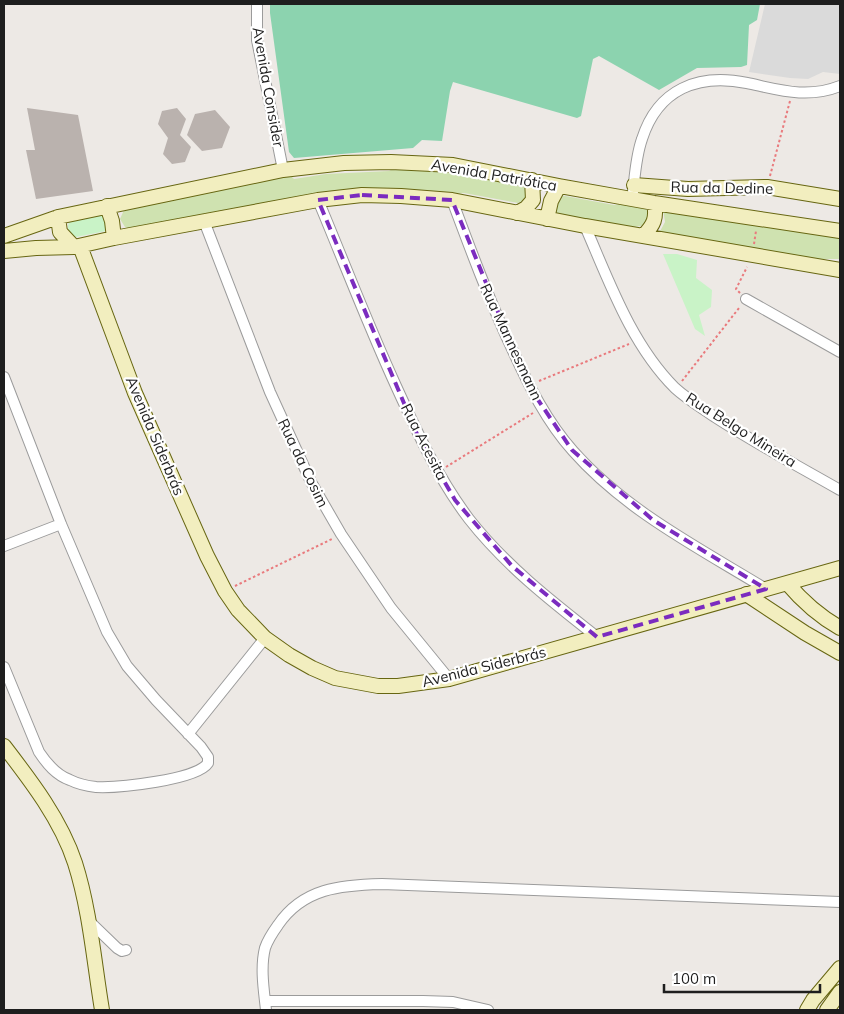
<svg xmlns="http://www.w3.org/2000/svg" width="844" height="1014" font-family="Mulish,sans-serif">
  <rect width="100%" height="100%" fill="#ede9e5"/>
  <path fill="#cfe2b0" d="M400,165l33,3 91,16 3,10 -3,6 -6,3 -54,-10 -13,2 -55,-4 -265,38 -6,-2 -5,-8 4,-9 166,-35 4,4 32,-5 63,-3z
    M560,195l54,10 11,-2 20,3c4,7 4,18 -5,20 -20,5 -62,-8 -82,-12l-3,-1 -3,-12z
    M663,209l177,27v23h-27l-154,-26 6,-11z"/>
  <path fill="#c9f3c7" d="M101,213l3,3 4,11 -2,4 -30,6c-8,-3 -10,-10 -6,-17z
    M663,254h14l20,6 -1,18 16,12 -1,17 -12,8 6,21 -10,-7z"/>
  <path fill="#8cd3af" d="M270,4h490l-3,16 -8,5 -2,40 -6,2 -44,1 -38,22 -60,-34 -6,3 -12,57 -4,2 -124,-36 -3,9 -8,50 -20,-1 -9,8 -119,10 -5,-6 -19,-139z"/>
  <path fill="#dadada" d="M765,4h75v70l-17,-2 -15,7 -18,-1 -41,-6z"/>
  <path fill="#bab2ae" d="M27,108l51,7 15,76 -57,8 -10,-49h9z
    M177,108l9,11 -6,16 11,12 -6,15 -13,2 -9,-10 5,-16 -10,-14 4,-13z
    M215,110l15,17 -8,21 -20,3 -15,-16 8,-21z"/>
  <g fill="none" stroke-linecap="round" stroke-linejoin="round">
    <g stroke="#9b9b9b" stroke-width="12">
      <path id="street" d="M257,4v36l26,130
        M633,192c2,-18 3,-36 9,-53 16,-50 56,-66 105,-56 33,7 60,16 93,3
        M318,200c26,62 50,125 78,186 21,46 42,92 73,133 36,46 82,82 128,118
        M452,200c19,51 38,102 61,151 16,35 34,71 60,100 53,60 126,97 193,138
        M204,221l66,171 41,90 30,52 50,74 58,71
        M585,226c24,55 46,118 90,162 12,11 27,20 40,29 40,26 83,49 125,73
        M746,299l94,53
        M4,377l57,147 46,108 20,34 29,34 45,47 7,10v6c-11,17 -90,25 -112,24 -9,-1 -18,-3 -26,-7 -14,-5 -23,-16 -31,-28l-35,-85
        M4,546l57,-22
        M188,734l77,-96
        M88,920l29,28 5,3 4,-1
        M265,1001h158l30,1 35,8
        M266,1010c-2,-19 -6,-42 -1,-62 3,-9 8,-16 13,-23 25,-37 63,-40 104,-41l458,18"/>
    </g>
    <g stroke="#676612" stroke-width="16">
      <path id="secondary" d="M634,185l54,4 79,-2 73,12
        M107,206l5,15 2,17
        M517,213l9,-5 7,-8 -1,-20
        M58,217l2,15 14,15
        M547,219l4,-18 8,-15
        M4,236l54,-19 225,-47 61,-7 47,-1 62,3 106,21 95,17 186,28
        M643,236c11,-11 14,-18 11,-33
        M80,246l55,147 72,163 18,35 13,19 27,28 24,17 23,13 23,10 43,8h20l51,-7 391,-111
        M4,251l32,-3 38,-1 40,-9 204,-38 44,-5 39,1 51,4 133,26 255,44
        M787,583c16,19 32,33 53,45
        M746,594l59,39 35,20
        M4,746c27,35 57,74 71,117 15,47 19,99 27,147
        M807,1010l6,-10 27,-32
        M827,1010l13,-18"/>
    </g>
    <path stroke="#e97a7d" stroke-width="2" stroke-dasharray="2.5 2.5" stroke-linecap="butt" d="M770,176l20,-75
      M754,244l2,-13
      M740,293l-4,-4 11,-22
      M539,381l90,-37
      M682,381l57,-73
      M446,467l87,-54
      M235,586l97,-47"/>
    <use href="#street" stroke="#fff" stroke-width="10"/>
    <use href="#secondary" stroke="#f2eebf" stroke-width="14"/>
  </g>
  <path fill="none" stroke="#7b2cbf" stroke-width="4" stroke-dasharray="10 6" stroke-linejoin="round" d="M362,195l90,5 76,185 44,65 81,70 113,69 -169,48 -85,-71 -57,-66 -38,-66 -99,-234z"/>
  <g text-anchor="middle" stroke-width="4.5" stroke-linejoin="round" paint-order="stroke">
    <g font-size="15" fill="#1e1e1e" stroke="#fff">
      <text transform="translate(268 87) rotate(80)" y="5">Avenida Consider</text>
      <text transform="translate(494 175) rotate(10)" y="5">Avenida Patriótica</text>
      <text transform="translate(722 188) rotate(1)" y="5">Rua da Dedine</text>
      <text transform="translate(511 342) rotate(65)" y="5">Rua Mannesmann</text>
      <text transform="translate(741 430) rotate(32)" y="5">Rua Belgo Mineira</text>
      <text transform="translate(155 436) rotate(67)" y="5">Avenida Siderbrás</text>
      <text transform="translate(424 442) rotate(63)" y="5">Rua Acesita</text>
      <text transform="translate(303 463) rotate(64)" y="5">Rua da Cosim</text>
      <text transform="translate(484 667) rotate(-14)" y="5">Avenida Siderbrás</text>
    </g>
  </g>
  <rect width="844" height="1014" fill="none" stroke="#1e1e1e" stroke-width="10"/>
  <path d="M664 984v8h156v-8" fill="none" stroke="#1e1e1e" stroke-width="2.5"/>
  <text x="672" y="984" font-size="15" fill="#1e1e1e" stroke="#ffffff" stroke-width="4" paint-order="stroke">100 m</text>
</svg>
